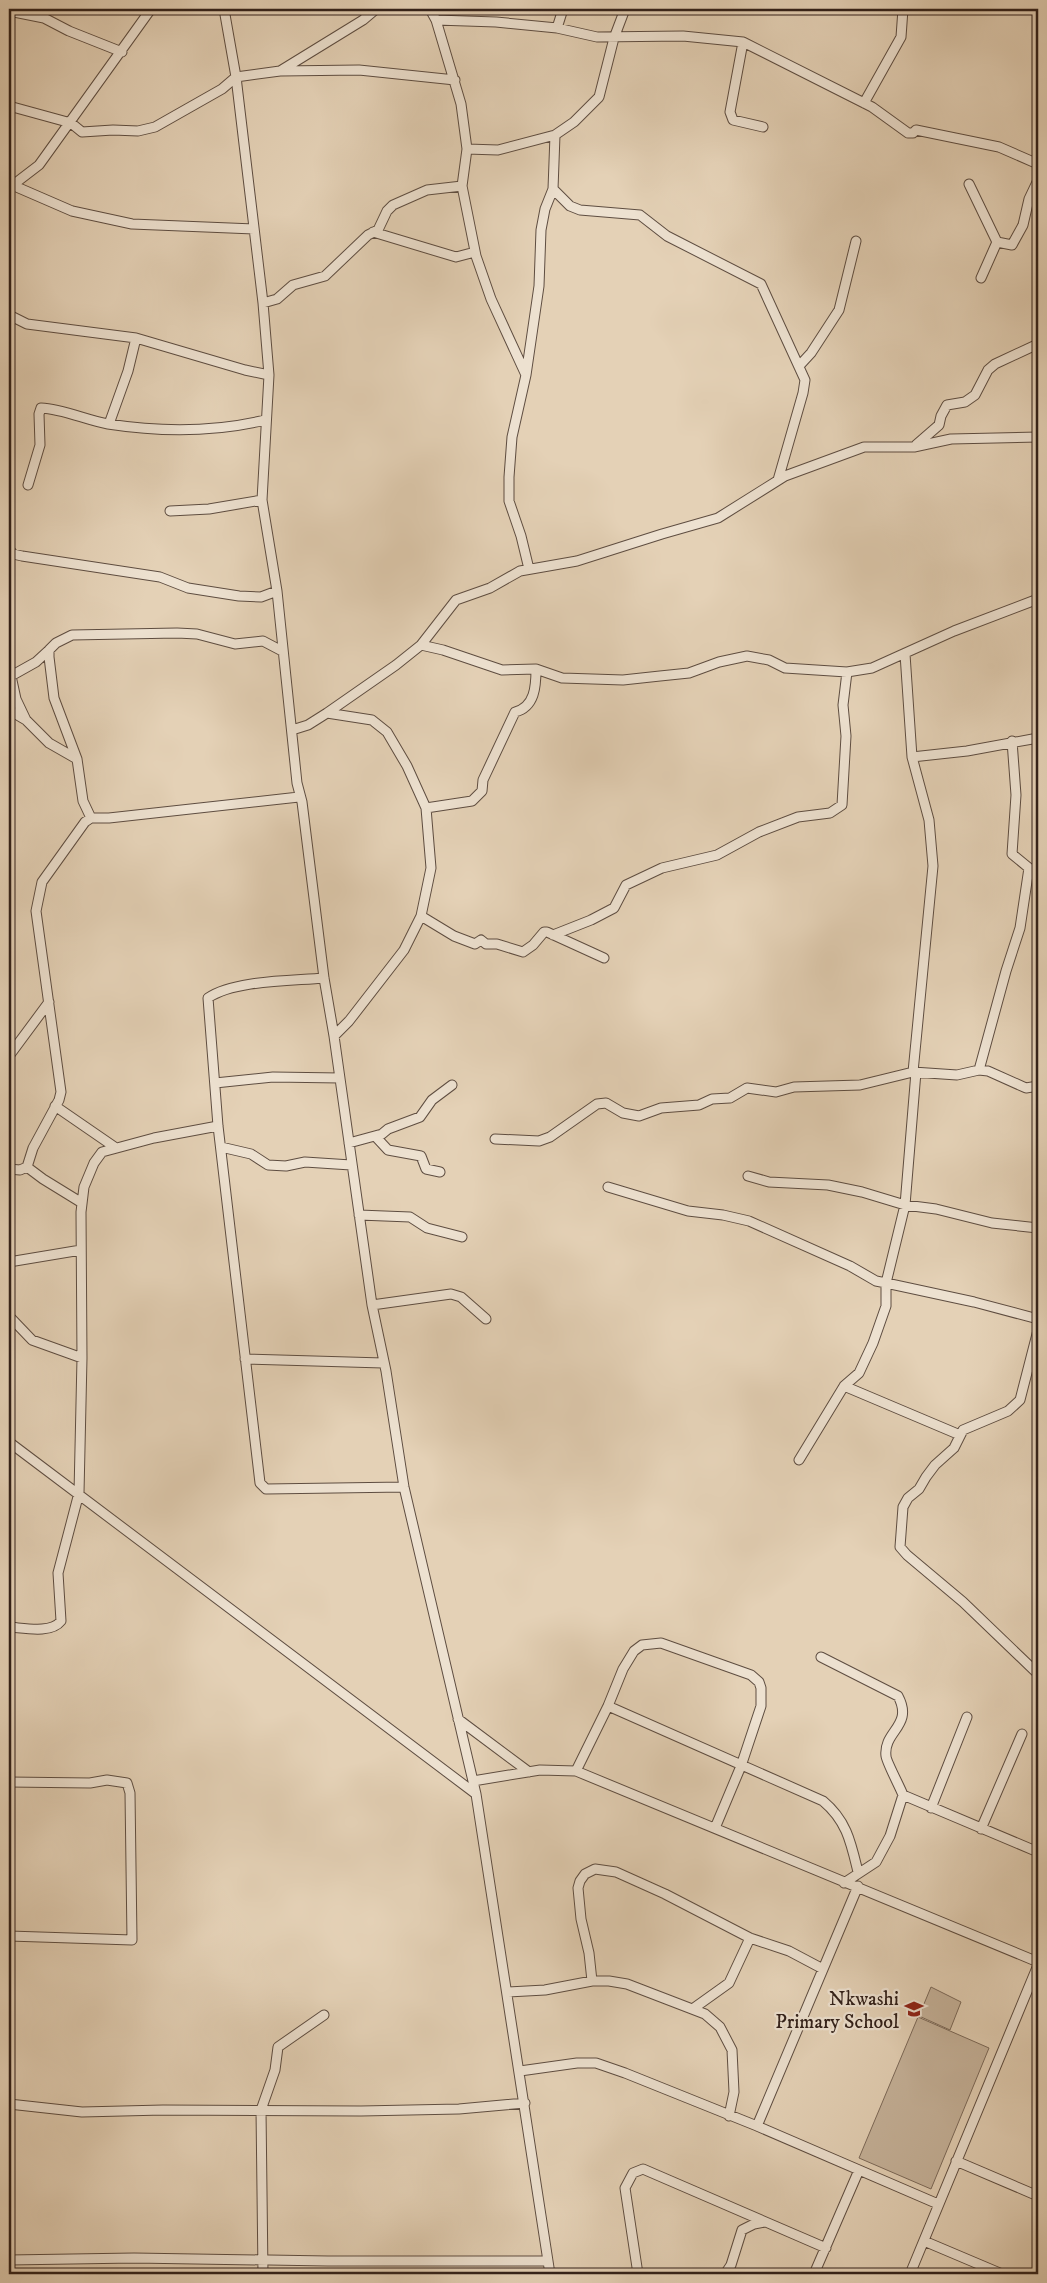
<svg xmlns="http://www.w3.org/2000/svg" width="1047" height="2283" font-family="'IM FELL DW Pica',serif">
  <rect width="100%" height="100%" fill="#e4d1b6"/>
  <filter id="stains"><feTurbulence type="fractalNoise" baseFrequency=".004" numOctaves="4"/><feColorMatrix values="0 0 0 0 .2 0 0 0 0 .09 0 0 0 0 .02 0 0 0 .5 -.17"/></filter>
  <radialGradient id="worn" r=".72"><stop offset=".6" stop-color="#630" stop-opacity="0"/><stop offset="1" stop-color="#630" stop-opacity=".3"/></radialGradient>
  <path fill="#c6b39b" stroke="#7c6a5a" d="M931,1987l30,15 -11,28 -31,-14z
    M918,2017l71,31 -58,141 -72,-31z"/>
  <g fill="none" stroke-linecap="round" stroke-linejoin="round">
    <g stroke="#5e4d41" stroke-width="11">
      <path id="minor" d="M224,9l12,68 27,226 6,72 -7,125 15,91 20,192 5,19 22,176 10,58 38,269 14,66 18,116 72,307 74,480
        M430,9l6,11 25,84 6,45 -5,37 14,70 15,43 35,76
        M9,11l35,7 25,13 53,21
        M436,20l60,2 61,6 40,9 86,-1 60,6 129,65 36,26h5l3,-3 83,17 39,17
        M557,28l6,-19
        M743,42l-13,70 3,8 30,7
        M281,71l78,-1 96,10
        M864,103l37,-66 2,-28
        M9,106l62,17 11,9 31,-2 25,1 17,-4 67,-38 14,-12 44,-6 83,-51 13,-11
        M467,149l31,1 57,-15
        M969,184l28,58 15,3 11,-20 6,-26 9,-19
        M12,185l60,26 60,13 122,5
        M9,188l30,-23 112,-156
        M553,189l17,17 10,4 60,5 27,21 94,48 44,96 -2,13 -25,87
        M373,232l83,25 19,-5
        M981,278l16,-36
        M263,303l14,-4 16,-14 32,-9 43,-41 10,-5 9,-19 6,-6 34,-15 35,-4
        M9,315l18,9 109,14 109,32 24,5
        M799,366l12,-13 28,-43 17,-69
        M109,424l19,-53 8,-33
        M916,445l23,-20 2,-9 6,-11 18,-3 10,-7 13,-25 7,-6 43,-20
        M28,485l12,-40 -1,-31 2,-6c22,1 45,12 67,16 52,8 107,8 157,-4
        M170,511l39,-2 53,-9
        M9,549l4,5 9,2 138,21 28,11 51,8 22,1 16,-6
        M529,569l-8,-33 -12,-35v-24l3,-40 14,-62 13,-89 2,-56 4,-21 8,-20 2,-54 19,-13 25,-25 15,-59 11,-29
        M421,645l22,5 59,20 34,-1 26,9 61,2 37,-4 29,-3 30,-11 28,-6 22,4 16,8 62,4 25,-4 82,-37 84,-32
        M905,654l7,103 17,63 4,46 -20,206
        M9,710l17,10 23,23 28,16 6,42 8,17
        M327,713l69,-48 25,-20 35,-45 34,-12 30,-17 57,-10 85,-27 56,-16 67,-42 79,-29h50l37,-8 87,-2
        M26,720l-10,-21 -5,-23 25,-14 13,-12
        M292,730l16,-5 19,-12 45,7 15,12 20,34 19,42 5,60 -10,48 -17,34 -55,71 -15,15
        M912,757l55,-6 71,-13
        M77,759l-23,-61 -5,-41v-7l7,-7 16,-8 105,-2 20,1 38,10 28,-3 19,10
        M426,808l46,-7 10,-10 1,-11 32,-68c20,-5 21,-26 21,-43
        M421,916l33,20 21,8 6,-4 5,4h11l26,8 10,-7 11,-13h3l57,26
        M553,935l38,-15 23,-12 12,-23 36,-17 55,-13 42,-23 39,-15 32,-4 12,-8 4,-69 -3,-31 4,-33
        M324,978c-32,3 -90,2 -116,20l10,128 42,357 6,6 138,-2
        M9,1056l40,-54
        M979,1070l27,-99 14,-43 9,-60 -17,-14 4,-59 -4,-54
        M916,1072l-11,133 -19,78 88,19 64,17
        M215,1083l58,-6 67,1
        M55,1106l61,42
        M375,1136l13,14 33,6 5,13 14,3
        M495,1139l44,2 11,-4 47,-33 9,-1 17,10 16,3 22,-8 38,-3 13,-6 18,-1 17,-10 29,4 18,-5 66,-2 53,-13 44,3 22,-5 9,1 38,17 12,-2
        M349,1143l33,-9 6,-5 32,-12 12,-17 20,-15
        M221,1147l30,7 17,11 18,1 19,-4 46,3
        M9,1169l11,1 7,-3
        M748,1176l21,6 59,3 34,7 43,13 31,4 56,14 46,5
        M608,1187l80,24 35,4 26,6 101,45 26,15 10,2v23l-13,37 -14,30 -15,13 -45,74
        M82,1203l-39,-24 -16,-12 6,-19 26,-48 2,-8 -25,-181 6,-29 43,-60 6,-4h18l190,-21
        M359,1215l51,2 17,11 35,9
        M9,1262l72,-12
        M372,1305l79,-11 10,3 25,22
        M9,1316l23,24 50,18
        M1038,1330l-18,70 -12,11 -45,19 -9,18 -19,17 -9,12 -7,12 -11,9 -5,9 -3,40 7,8 56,47 75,72
        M245,1359l138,4
        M844,1386l116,49
        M9,1442l467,352
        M9,1627c15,1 42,7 52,-6l-3,-48 21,-80 3,-135 -1,-146 3,-25 10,-24 8,-11 52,-14 64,-12
        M821,1657l77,39c16,30 -15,35 -12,60 0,5 14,31 17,39
        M608,1706l215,95c24,20 28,42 35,71
        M458,1719l71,53
        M576,1771l32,-65 15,-37 11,-18 8,-6 19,-2 90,32 8,7 2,6v18l-20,60 -26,62
        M473,1781l67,-11 36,1 462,191
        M9,1782l81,1 17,-3 20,3 3,10 2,147 -123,-4
        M931,1808l36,-91
        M981,1829l41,-95
        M844,1883l32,-21 14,-26 13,-41 135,57
        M592,1981l-3,-28 -8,-34 -3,-31 2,-7 5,-7 10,-5 21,3 49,22 85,44 39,13 34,18
        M508,1992l37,-2 47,-9h17l18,3 78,30 15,13 12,23 2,42 -5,24
        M694,2008l35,-25 21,-45
        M520,2071l57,-8h19l29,10 132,53 181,78
        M9,2104l73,8 81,-2 198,1 98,-2 66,-6
        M757,2126l101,-240
        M956,2161l82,35
        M924,2241l78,33
        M9,2260l125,-2 194,3h220
        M263,2274l-2,-164 14,-40 3,-23 46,-32
        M638,2274l-13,-86 8,-15 10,-4 183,79
        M725,2274l6,-9 11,-35 12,-6 11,-2
        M814,2274l45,-104
        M910,2274l128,-309"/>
    </g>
    <use href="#minor" stroke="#ede1d0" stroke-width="9"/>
  </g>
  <defs>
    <g id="school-bare" transform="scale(1.5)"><path d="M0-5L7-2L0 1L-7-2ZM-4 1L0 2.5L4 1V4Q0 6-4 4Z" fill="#8f2418" stroke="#ede1d0" stroke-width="2.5" paint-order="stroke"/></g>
  </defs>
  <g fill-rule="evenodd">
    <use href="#school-bare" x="914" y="2009"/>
  </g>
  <g text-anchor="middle" stroke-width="4.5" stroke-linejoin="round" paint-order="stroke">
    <g font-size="20" fill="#32211a" stroke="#ede1d0" text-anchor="end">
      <text x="899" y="2005">Nkwashi<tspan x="899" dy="23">Primary School</tspan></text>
    </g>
  </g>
  <rect width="1047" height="2283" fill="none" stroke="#e4d1b6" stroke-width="30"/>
  <rect x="10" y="10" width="1027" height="2263" fill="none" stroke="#32211a" stroke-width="2.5"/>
  <rect x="15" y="15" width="1017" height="2253" fill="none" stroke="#32211a"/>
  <rect width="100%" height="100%" filter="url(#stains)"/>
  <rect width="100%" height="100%" fill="url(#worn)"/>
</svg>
